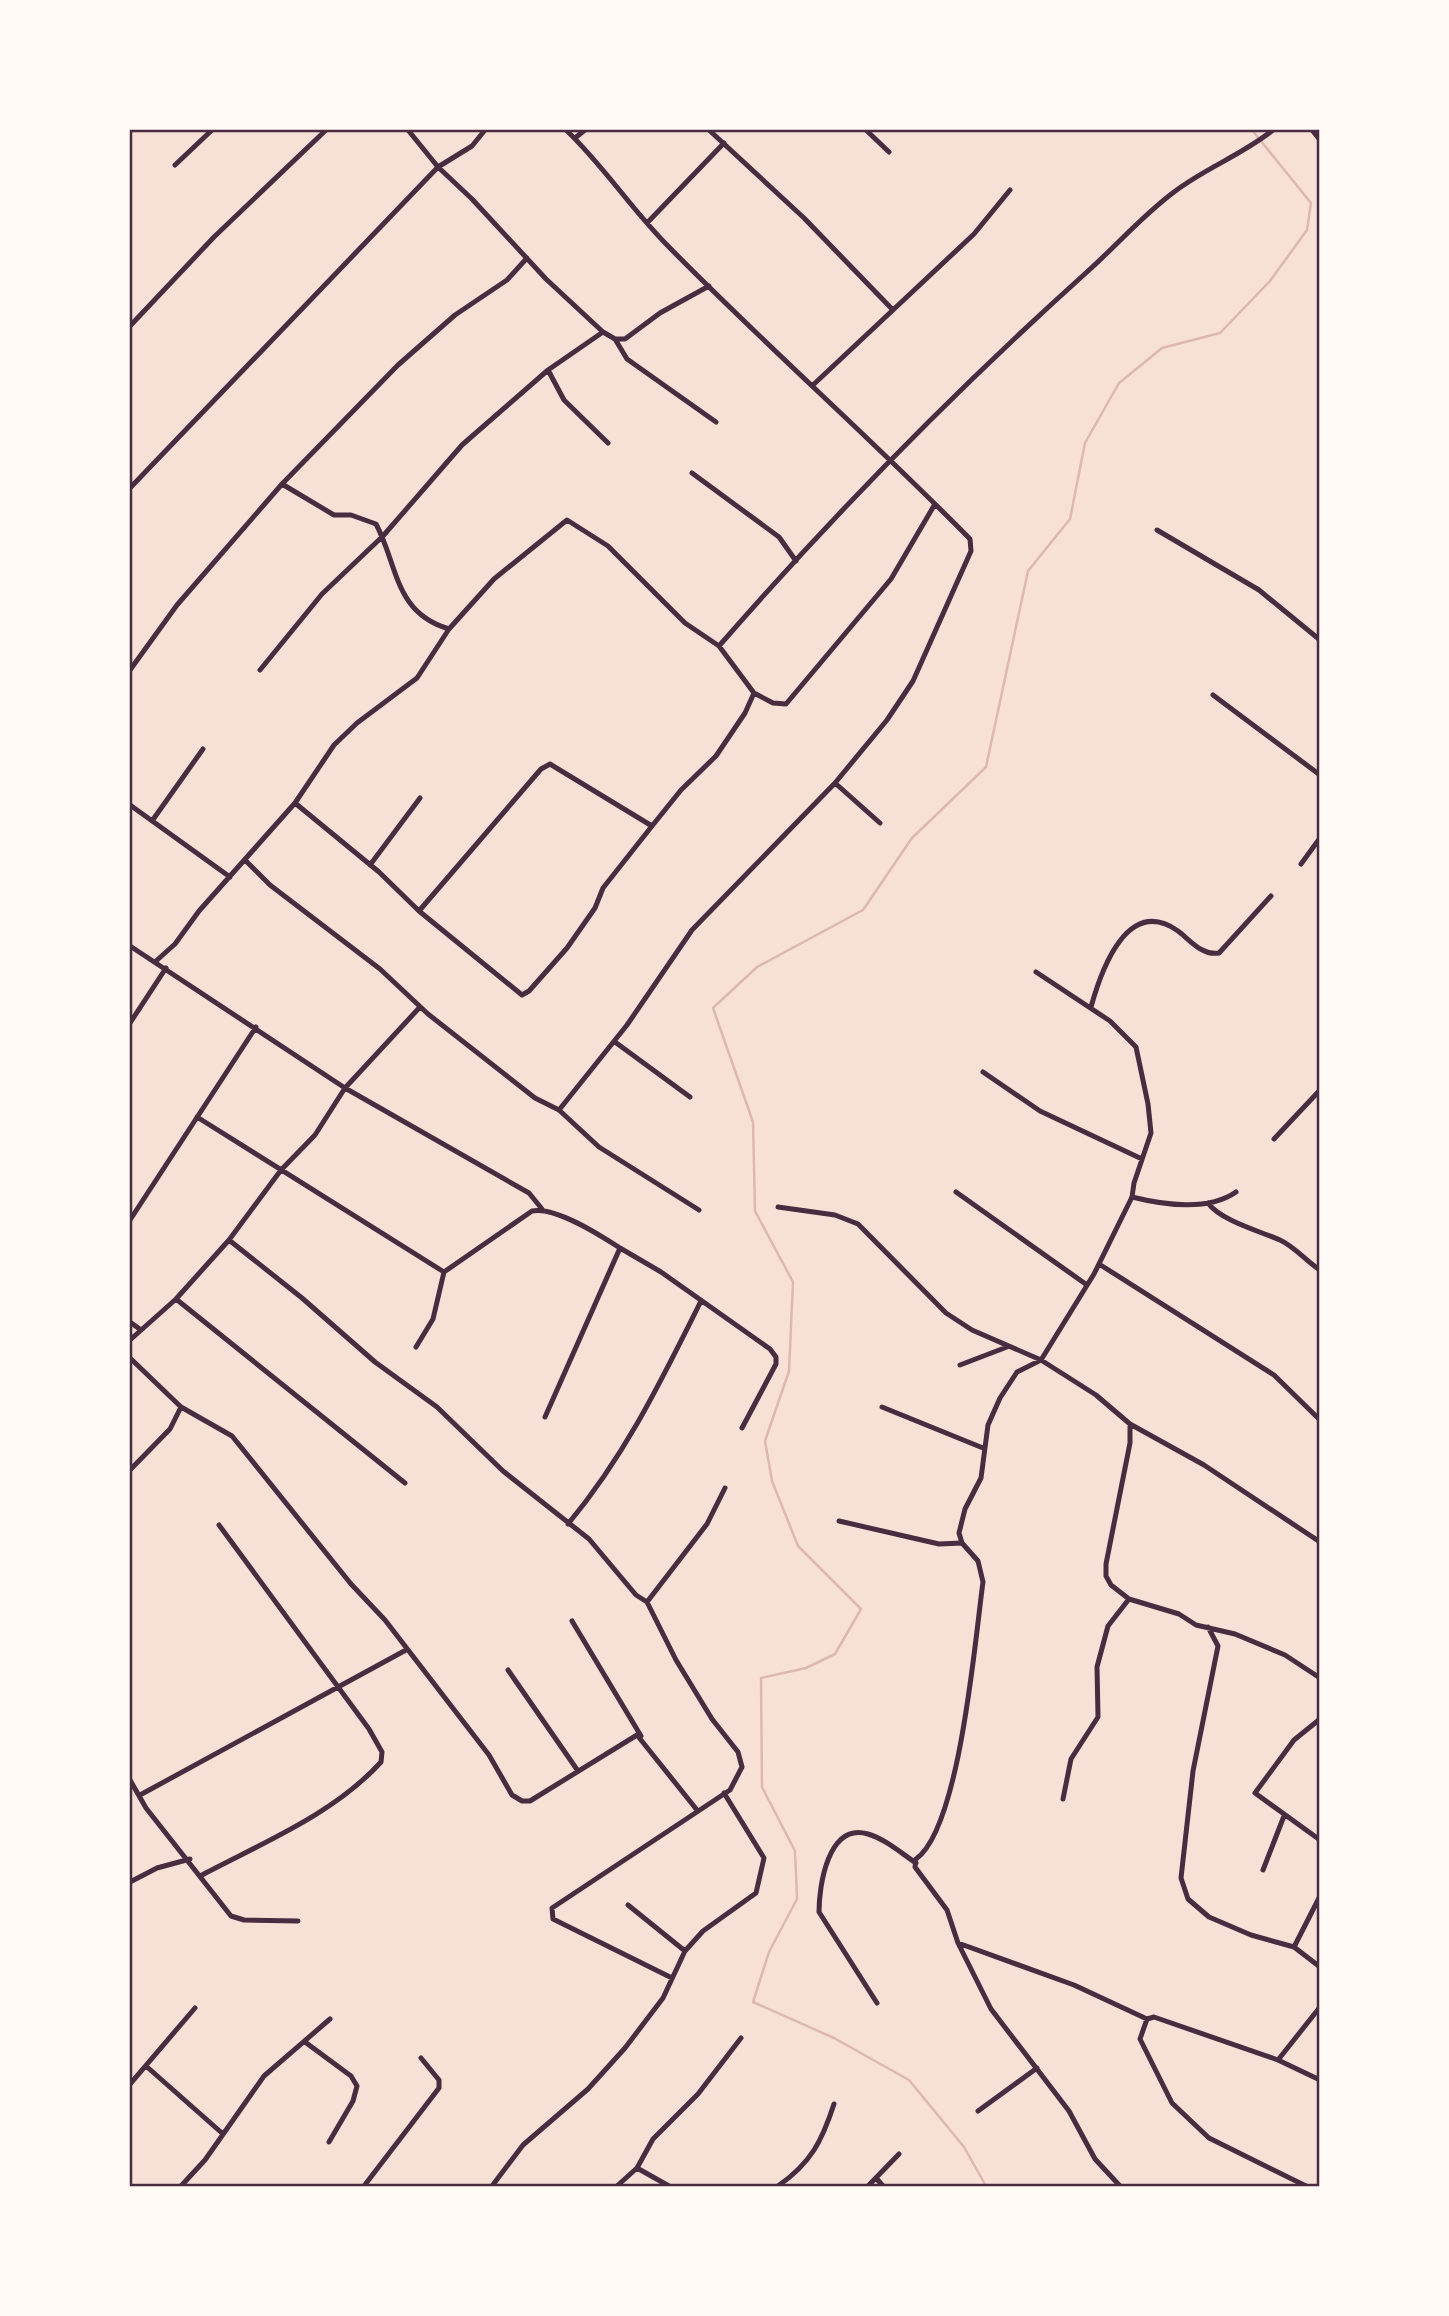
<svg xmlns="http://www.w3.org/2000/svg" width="1449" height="2316" font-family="Manrope,sans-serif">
  <rect width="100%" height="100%" fill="#f7e1d7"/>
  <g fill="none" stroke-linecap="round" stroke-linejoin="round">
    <path stroke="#dcb8b0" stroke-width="2.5" d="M986,2186l-22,-39 -55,-67 -75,-42 -81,-36 16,-50 28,-53 -2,-48 -33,-64 -1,-109 45,-10 29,-14 26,-45 -63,-63 -26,-65 -7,-40 24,-70 4,-89 -38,-71 -2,-89 -40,-114 44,-41 106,-57 49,-72 74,-71 42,-196 42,-52 15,-76 34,-60 43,-35 58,-15 50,-52 37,-51 4,-27 -59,-73"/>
    <path stroke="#4a2c40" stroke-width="5" d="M408,130l30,37 34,32 74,80 57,53
      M709,130l95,88 88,91
      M866,130l23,22
      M1312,130l8,10
      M575,138l10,-8
      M175,165l37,-35
      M647,223l77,-80
      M130,326l84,-89 112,-107
      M615,339l12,20 89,63
      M548,370l16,30 44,43
      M813,385l161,-151 36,-44
      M692,473l87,64 17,24
      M282,484l116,-119 57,-50 52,-35 20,-22
      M130,488l308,-321 34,-21 13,-16
      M1157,530l102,60 61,50
      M719,646c115,-132 239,-258 369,-375 29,-26 55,-56 86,-79 31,-24 68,-37 99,-62
      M130,670l47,-65 105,-121 52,31h17l25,9c22,41 18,89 73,105
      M260,670l62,-76 61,-58 79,-91 86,-75 55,-38 12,7h10l35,-26 49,-27
      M754,693l19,10 13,1 105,-125 44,-75
      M1213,695l107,80
      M835,783l45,40
      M130,805l100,72
      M152,821l51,-72
      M245,860l25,25 110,84 48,45 107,84 24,12 40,37 100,63
      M1301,864l19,-26
      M370,865l50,-67
      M419,911l122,-142 9,-5 102,62
      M130,946l215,142 184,105 13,16
      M156,961l19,-17 24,-33 96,-108 39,-58 23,-22 60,-45 32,-49 45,-50 73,-59 41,26 77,77 34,23 35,47 -9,20 -29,43 -35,34 -29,36 -49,62 -8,20 -28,40 -38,43 -7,4 -103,-84 -40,-39 -84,-69
      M1036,972l74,49 26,26 12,57 3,29 -17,50 -2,14 -38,77 -53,86 -24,12 -17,26 -12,27 -7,53 -16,31 -6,24 3,10 16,18 5,21c-8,57 -23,246 -67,277l-1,8 32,43 11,33 33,66 78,102 26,48 25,27
      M1091,1007c10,-36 36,-112 87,-76 12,9 24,25 41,22l52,-57
      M130,1023l36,-55
      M615,1042l75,55
      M983,1072l57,39 102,48
      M559,1110l68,-85 65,-95 143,-147 52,-63 26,-39 58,-130 -1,-12c-98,-100 -204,-193 -302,-293 -37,-37 -64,-80 -102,-116
      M197,1117l247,155
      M1274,1139l46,-49
      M956,1192l131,93
      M1132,1197c32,8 77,14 104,-5
      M1208,1203c12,17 51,28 72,37 15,7 26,21 40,30
      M778,1207l57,8 23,9 88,89 26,17 69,30 55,35 34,29 74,41 116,77
      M130,1220l126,-193
      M229,1240l73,58 73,64 62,45 66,64 86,68 47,56 11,7 29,58 36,59 26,33 4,15 -12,23 -178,118 1,11 119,59
      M620,1248l41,24 109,77 6,8v7l-34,64
      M1099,1264l175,111 46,45
      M176,1299l229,184
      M130,1322l11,8
      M130,1340l46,-41 53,-59 52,-70 34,-35 30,-47 75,-81
      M416,1347l17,-28 11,-47 88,-61c23,-5 68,24 88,37l-75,169
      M130,1358l51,49 51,29 119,148 34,36 104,135 23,40 10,6h8l107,-66 60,75
      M960,1365l47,-18
      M882,1407l101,41
      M1130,1424v19l-24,121v12l5,9 18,14 50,15 17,11 39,9 50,21 35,23
      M130,1470l40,-41 11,-22
      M839,1521l100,23 23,-1
      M568,1524c58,-70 93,-143 133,-223
      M647,1602l60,-78 18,-36
      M572,1621l69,115
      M1208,1627l10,19 -25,125 -12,107 7,21 21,18 42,18 43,12 26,20
      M508,1670l70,101
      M1320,1719l-26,21 -39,53 65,47
      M130,1780l16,28 85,108 13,4 54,1
      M140,1795l266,-145
      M1063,1799l8,-40 27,-42 -1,-50 11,-41 21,-27
      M1263,1870l21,-54
      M202,1875c60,-32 132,-61 179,-113l1,-10 -13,-23 -150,-204
      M130,1882l27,-14 33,-9
      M628,1905l57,46
      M958,1943l116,42 73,34
      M1294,1947l26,-51
      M877,2003l-58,-91c0,-26 9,-90 49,-78 17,5 33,19 48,29
      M305,2042l46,34 6,10 -4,15 -24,41
      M1278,2060l42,-53
      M146,2066l77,68
      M130,2084l65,-76
      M978,2111l59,-43
      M637,2168l16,-29 45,-45 43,-56
      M876,2178l7,8
      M181,2186l24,-26 59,-84 66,-57
      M364,2186l75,-98v-8l-18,-22
      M492,2186l31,-41 65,-56 37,-41 38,-50 22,-47 18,-20 53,-38 8,-35 -40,-65
      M617,2186l20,-18 32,18
      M778,2186c33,-23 44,-45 56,-82
      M868,2186l31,-32
      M1306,2186l-97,-48 -37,-35 -32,-64 7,-20 7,-2 124,43 42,20"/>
  </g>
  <rect width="1449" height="2316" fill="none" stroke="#fffaf5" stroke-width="262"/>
  <rect x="131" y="131" width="1187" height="2054" fill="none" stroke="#4a2c40" stroke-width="2.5"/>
</svg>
